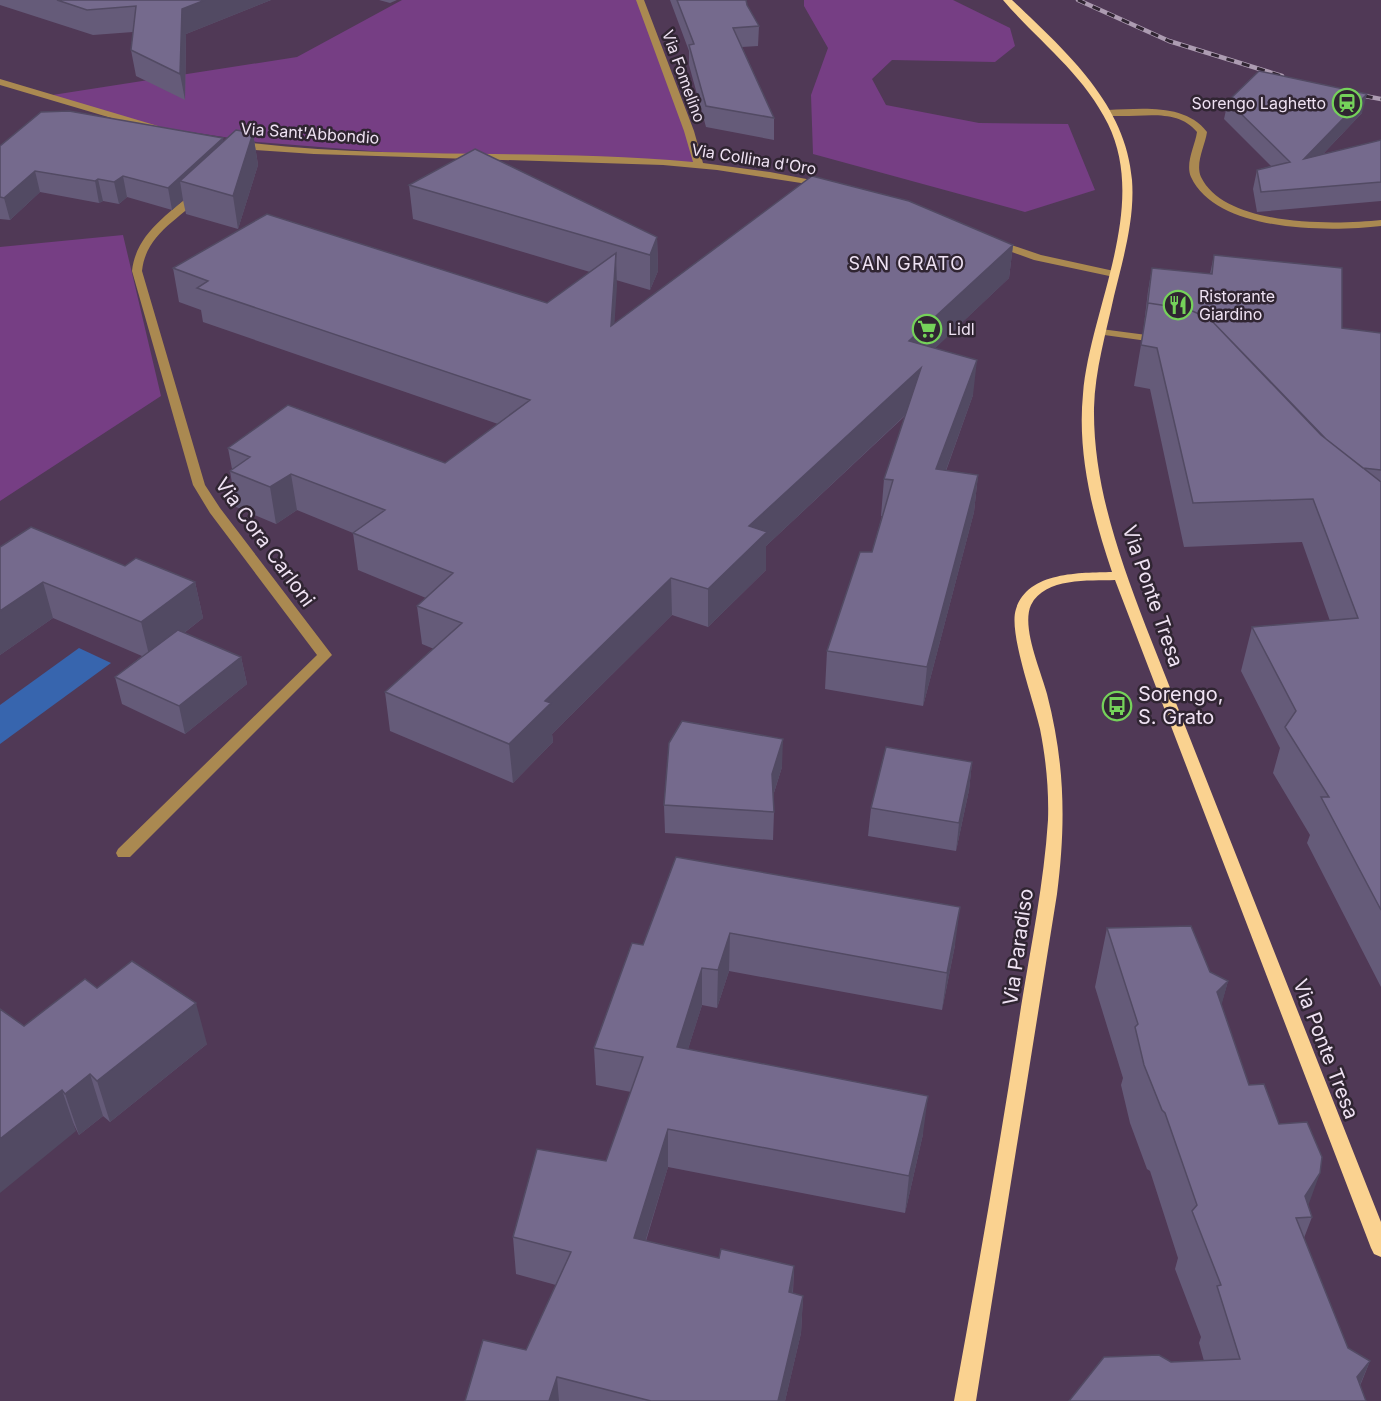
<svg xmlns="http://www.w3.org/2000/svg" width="1381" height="1401" font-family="Inter,sans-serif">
  <rect width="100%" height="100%" fill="#503956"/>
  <path fill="#763e84" d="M402,0h238l58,163 -278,-8 -163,-13 -114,-17 -97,-29 251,-39z
    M804,0h149l57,28 5,18 -20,16 -103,-2 -20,19 14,26 93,18 89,1 27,66 -70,22 -212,-58 -2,-59 17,-47 -24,-42z
    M123,235l38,161 -161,105v-254z"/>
  <path fill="#3765ae" d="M79,648l32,15 -111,81v-39z"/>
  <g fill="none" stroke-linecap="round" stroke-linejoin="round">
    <path fill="#aa8951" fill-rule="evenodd" d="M636,0h8l50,131 9,32 67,9 57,11v4l-110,-17 -54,-5 -349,-11 -59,-4 -25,-6 5,-3c151,20 306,7 458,21l-9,-31z
      M0,79l158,47 2,2 -8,2 -152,-45z
      M1108,110c33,-1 77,-7 99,22 -2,14 -12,31 -6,45 24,50 133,48 180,43v6c-51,6 -164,7 -190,-49 -6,-14 4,-31 6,-45 -22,-27 -62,-12 -92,-17l-2,-2z
      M196,190l9,2c-23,27 -59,40 -63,79l63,214 15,23 112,147 -202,202h-12l-2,-4 2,-4 199,-194 -107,-142 -17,-28 -61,-214c4,-38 38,-58 64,-81z
      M994,239l47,16 73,16 5,3 -5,3 -80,-17 -44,-16v-4z
      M1101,329l61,8 6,3 -6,3 -65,-9v-4z"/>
    <path fill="#fad290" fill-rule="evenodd" d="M1003,0h9c52,50 114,103 120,180 3,39 -9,79 -18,116 -8,37 -19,74 -20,112 -1,76 25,148 52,219l235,595v35l-7,-3 -3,-6 -256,-668c-26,1 -70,-3 -84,25 -10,22 10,66 16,89 18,70 19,129 10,200l-81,507h-22c24,-131 47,-262 67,-394 10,-62 23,-124 27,-187 1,-30 -2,-61 -8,-91 -6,-28 -32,-97 -24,-120 12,-38 65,-36 96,-37 -19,-56 -35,-118 -29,-178 7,-85 66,-186 25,-270 -25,-51 -69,-82 -105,-124z"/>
    <g stroke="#ad9cb2" stroke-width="4.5">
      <path id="rail" d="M1078,0l91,41 113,35
        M1349,93l32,6"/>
    </g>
    <use href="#rail" stroke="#302532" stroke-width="3" stroke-dasharray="8" stroke-linecap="butt"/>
  </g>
  <path fill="#655b79" d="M0,0h271l-85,34 -1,66 -49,-24 -5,-26 2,-18 -40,3 -93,-30z
    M379,0h18l-7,3z
    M670,0h76l1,5 12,21 -1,20 -16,1 32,71v22l-68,-13 -17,-62v-14z
    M1228,101l134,12 -39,41 58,-14v61l-124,11 -4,-23 4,-19 14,-4 -47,-47z
    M253,133l5,32 -20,64 -52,-15 -3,-14 -11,10 -45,-13 -8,7 -16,-3 -4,2 -59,-11 -30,28 -10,-1v-73l223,-8v3z
    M409,185l248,52 1,34 -8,19 -34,-10 -2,43 399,-78 -4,33 -74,70 38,47 -27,76 32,4 -4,37 -51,194 -98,-17 2,-38 45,-99 10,-36h-1l3,-37 22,-64 -140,131v24l-58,57 -36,-12 -120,119 1,8 -40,41 -123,-52 -5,-39 49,-43 -12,-5 -5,-38 9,-8 -68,-28 -5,-37 -56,-23 -21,14 -40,-17 -6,-36 2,-2 -4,-21 217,15 53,-39 -295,-102 -2,-12 -22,-8 -6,-34 374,35 43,-31 -177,-53z
    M1214,255l128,73 39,5v654l-74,-144 3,-8 -37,-62 7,-25 -39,-77 11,-44 78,-6 -28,-79 -118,5 -34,-158 -16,-3 9,-53 5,-42 4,-23 58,6z
    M0,547l195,35 8,36 -19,15 57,24 6,27 -62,50 -63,-30 -7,-27 27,-21 -89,-38 -53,37z
    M972,762l-3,28 -13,61 -88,-15 3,-28z
    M782,767l-9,29 1,16 -1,28 -108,-7 -1,-28z
    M676,857l279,88 -13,65 -213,-39 -12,37 -15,-3 -14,44 235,85 -18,79 -237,-46 -22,74 73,17 75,8 -1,27 10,3 -2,37 -16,68h-320l61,-51 30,-65 -40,-11 -3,-37 93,-76 25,-69 -35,-7 -2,-37 49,-103z
    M1107,928l103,44 18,9 -7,24 28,80 59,120 4,12 -8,21 44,110 22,13 -10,25 -189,-24 33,-1 -5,-18 2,-6 -26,-68 3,-11 -28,-87 -3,-2 -17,-46 -9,-38 2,-7 -28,-91z
    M97,988l110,56 -97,78 -7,-6 -24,19 -55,-109z"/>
  <path fill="#524a63" d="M205,0h66l-85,34 -1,66 -5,-26 2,-65z
    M1367,94l-5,19 -62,65 4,-19z
    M253,133l5,32 -20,64 -5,-33z
    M223,138l3,21 -46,22 3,19 -11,10 -4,-22z
    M35,171l5,21 -30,28 -6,-22z
    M123,176l4,21 -8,7 -5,-22z
    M98,179l5,22 -4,2 -4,-22z
    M657,237l1,34 -8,19v-35z
    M1013,245l-4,33 -103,98 3,-35z
    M616,253l1,33 -5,74 -1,-34z
    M977,360l-4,35 -40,111 3,-37z
    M921,368l-3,35 -152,143v24l-58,57v-38l41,-63z
    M291,474l6,36 -21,14 -6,-37z
    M978,475l-4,37 -51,194 4,-39z
    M671,578l1,37 -120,119 1,8 -40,41 -4,-39 36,-43z
    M43,582l10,36 -53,37v-44z
    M195,582l8,36 -53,41 -9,-37z
    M241,657l6,27 -62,50 -6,-28z
    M783,739l-1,28 -11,35 1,-28z
    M972,762l-3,28 -13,61 3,-28z
    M960,907l-5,38 -13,65 5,-37z
    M730,933l-1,38 -12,37 1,-38z
    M702,968v37l-25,79v-37z
    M1228,981l-16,59 5,-48z
    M196,1003l11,41 -97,78 -13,-41z
    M90,1074l13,42 -24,19 -14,-41z
    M62,1090l14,41 -76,62v-54z
    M928,1096l-5,38 -18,79 4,-37z
    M668,1129v38l-33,108 -1,-37z
    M1320,1173l-16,44 1,-21z
    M794,1266l-2,37 -3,-11z
    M803,1296l-2,37 -16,68h-7z
    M1370,1361l-17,40 4,-24z
    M557,1377l2,24h-10z"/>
  <path fill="#756a8d" stroke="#524a63" stroke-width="1.5" d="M57,0h148l-23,9 -2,65 -49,-24 5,-44 -49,4z
    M677,0h69l1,5 12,21 -26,2 41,90 -68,-12 -17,-61 5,-1z
    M1259,71l108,23 -63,65 77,-19v42l-120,10 -4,-22 33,-8 -62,-61z
    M69,111l154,27 -55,50 -45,-12 -9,6 -16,-3 -3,2 -60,-10 -31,27 -4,-1v-51l41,-34z
    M236,130l17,3 -20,63 -53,-15z
    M475,149l182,88 -7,18 -241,-70z
    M812,176l97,25 104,44 -104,96 68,19 -41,109 42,6 -51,192 -100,-16 33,-99h12l21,-72 -9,-1 37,-111 -172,158 18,6 -59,57 -37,-11 -126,123 6,2 -42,41 -124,-52 77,-69 -45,-17 36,-33 -100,-40 32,-23 -94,-36 -21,13 -40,-16 20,-14 -22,-9 60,-43 157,58 85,-63 -333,-112 11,-7 -35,-13 94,-54 280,89 69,-50 -5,73z
    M1214,255l128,13v60l39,5v137l-18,-2 -37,-29 -116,-120 -22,-10 -40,-6 -1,6 5,-41 60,6z
    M1148,303l40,6 22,10 111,116 60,47v428l-60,-113h8l-44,-70 11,-16 -44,-84 106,-9 -45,-119 -120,4 -36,-155 -16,-3z
    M31,527l94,39 11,-8 59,24 -54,40 -98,-40 -43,29v-64z
    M178,630l63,27 -62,49 -64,-29z
    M682,721l101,18 -11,35 2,38 -110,-7 5,-62z
    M886,747l86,15 -13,61 -88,-15z
    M676,857l284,50 -13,66 -217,-40 -12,37 -16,-2 -25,79 251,49 -19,80 -241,-47 -34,109 85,20 2,-9 73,17 -5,26 14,4 -25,105h-127l-94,-24 -8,24h-84l18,-61 43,10 45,-98 -58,-15 24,-88 69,12 37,-104 -49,-9 38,-105 11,2z
    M1191,926l19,46 18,9 -11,11 32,93 15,-1 15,40 28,-2 15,35 -2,16 -15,23 7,21 -16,1 52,130 22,13 -13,16 9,24h-297l35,-44 55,-2 12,7 69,-3 -23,-73 4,-1 -29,-74 5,-6 -32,-92 -3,-3 -18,-45 -9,-38 3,-3 -31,-96z
    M132,961l64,42 -99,78 -7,-7 -25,20 -3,-4 -62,49v-130l24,17 61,-47 12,9z"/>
  <defs>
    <g id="station-ring" transform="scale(1.5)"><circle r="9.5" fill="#302532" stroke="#75d25a" stroke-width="1.5"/><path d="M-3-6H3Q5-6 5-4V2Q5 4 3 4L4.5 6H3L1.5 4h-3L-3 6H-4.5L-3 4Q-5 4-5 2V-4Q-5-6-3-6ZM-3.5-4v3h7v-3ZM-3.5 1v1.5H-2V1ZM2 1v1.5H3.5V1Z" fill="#75d25a"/></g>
    <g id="restaurant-ring" transform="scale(1.5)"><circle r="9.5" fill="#302532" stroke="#75d25a" stroke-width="1.5"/><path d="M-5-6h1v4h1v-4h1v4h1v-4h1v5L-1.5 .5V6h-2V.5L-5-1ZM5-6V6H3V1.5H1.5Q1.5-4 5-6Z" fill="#75d25a"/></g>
    <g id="supermarket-ring" transform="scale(1.5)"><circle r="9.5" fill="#302532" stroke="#75d25a" stroke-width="1.5"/><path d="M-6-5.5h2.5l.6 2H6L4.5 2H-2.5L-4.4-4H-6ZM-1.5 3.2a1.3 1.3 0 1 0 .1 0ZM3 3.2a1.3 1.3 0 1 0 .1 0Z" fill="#75d25a"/></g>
    <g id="bus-ring" transform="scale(1.5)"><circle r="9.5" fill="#302532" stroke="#75d25a" stroke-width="1.5"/><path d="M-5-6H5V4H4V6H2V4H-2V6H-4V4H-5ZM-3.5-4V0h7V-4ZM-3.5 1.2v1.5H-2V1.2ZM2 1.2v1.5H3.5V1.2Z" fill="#75d25a"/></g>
  </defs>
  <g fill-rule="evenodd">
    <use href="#station-ring" x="1347" y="103"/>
    <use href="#restaurant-ring" x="1178" y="305"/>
    <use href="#supermarket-ring" x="927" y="329"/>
    <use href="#bus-ring" x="1117" y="706"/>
  </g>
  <g text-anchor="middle" stroke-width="5" stroke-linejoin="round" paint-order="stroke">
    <g font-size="16" fill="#efe2f3" stroke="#302532">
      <text transform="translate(684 76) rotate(70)" y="6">Via Fomelino</text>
      <text transform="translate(310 133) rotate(4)" y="6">Via Sant'Abbondio</text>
      <text transform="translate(754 159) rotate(9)" y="6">Via Collina d'Oro</text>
    </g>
    <g font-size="16" fill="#efe2f3" stroke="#302532" text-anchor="start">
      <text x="1326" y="109" text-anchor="end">Sorengo Laghetto</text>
      <text x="1199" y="302">Ristorante<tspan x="1199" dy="18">Giardino</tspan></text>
      <text x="948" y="335">Lidl</text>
    </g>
    <g font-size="18" letter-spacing="1.5" fill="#efe2f3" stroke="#302532">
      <text x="907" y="270">SAN GRATO</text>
    </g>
    <g font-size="20" fill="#efe2f3" stroke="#302532">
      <text transform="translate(265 542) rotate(54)" y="7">Via Cora Carloni</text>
      <text transform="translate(1153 596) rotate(71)" y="7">Via Ponte Tresa</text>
      <text transform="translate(1018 947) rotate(-82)" y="7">Via Paradiso</text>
      <text transform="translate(1326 1049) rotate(69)" y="7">Via Ponte Tresa</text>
    </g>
    <g font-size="20" fill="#efe2f3" stroke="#302532" text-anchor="start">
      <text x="1138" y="701">Sorengo,<tspan x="1138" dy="23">S. Grato</tspan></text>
    </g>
  </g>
</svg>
